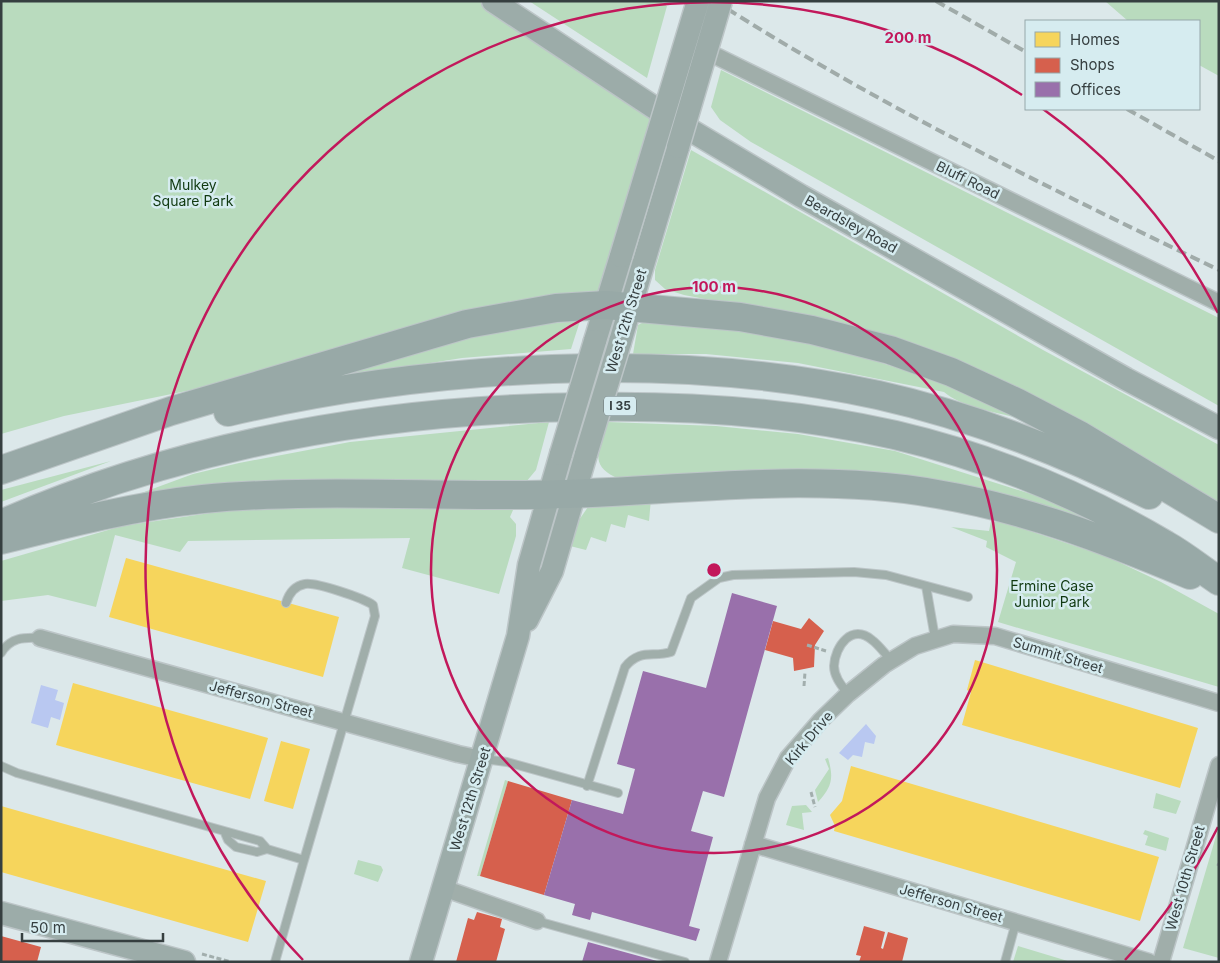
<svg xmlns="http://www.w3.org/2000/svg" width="1220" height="963" font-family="Inter,sans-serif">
  <rect width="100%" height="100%" fill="#dce8ea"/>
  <path fill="#b9dbbe" d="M1,1h501l164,105 -60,199 -542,111 -63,18z
    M529,1h131l7,5 -20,72z
    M1105,1h114v75l-20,-11v-44h-71z
    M721,70l498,248v88l-468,-264 -31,-22 -9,-13z
    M691,150l352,200 176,95v63l-403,-188 -132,-25 -19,-6 -10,-9v-10z
    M580,321l-9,28 -109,9 -163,26 144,-44 87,-15z
    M646,321l59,1 128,26 101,31 91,41c-23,-7 -63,-12 -81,-28l-146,-29 -92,-9h-73l5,-29z
    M549,422l-13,48 -10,12 -390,13 57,-21 46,-11 111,-21z
    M608,422l108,4 82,8 97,17 158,50 62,29 -71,-23 -429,-30c-28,-13 -14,-32 -7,-55z
    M111,461l-110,41v-12z
    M651,499l-2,22 -21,-6 -3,13 -14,-4 -5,18 -15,-5 -5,13 -16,-4 9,-26 9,-13z
    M222,506l285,1 6,3 -3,7 6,7v12l-17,58 -97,-26 8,-30 -222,3 -8,11 -65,-17 -19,72 -48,-12 -47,6v-40l121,-35 95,-14z
    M991,521l15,2 102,34 53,25 58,32v73l-221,-65 18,-60 -30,-15 1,-6 -36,-14 38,4z
    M828,758c6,20 4,29 -10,44l-3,-12 14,-21 -4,-10z
    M505,780l3,1 -28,95h-3z
    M1156,793l25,8 -5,13 -23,-6z
    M806,805l6,7 -10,1 2,17 -18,-5 6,-19z
    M1219,826v132l-36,-10z
    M1145,830l24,8 -3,13 -21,-6 3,-9 -5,-2z
    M358,860l23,6 2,4 -5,12 -24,-8z
    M1018,946l53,16h-58z"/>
  <path fill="#b9c8f1" d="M41,685l17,5 -3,10 9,3 -4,17 -9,-3 -3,11 -17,-5z
    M866,724l10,12 -2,8 -9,-2 -3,15 -9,-2 -5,5 -9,-7z"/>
  <path fill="#f6d55c" d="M126,558l213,59 -16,60 -214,-60z
    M975,660l223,68 -18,60 -218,-63 9,-33 -4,-2z
    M73,683l195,55 -18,61 -194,-54z
    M281,741l29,8 -17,60 -29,-8z
    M851,766l308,91 -19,64 -306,-90 1,-5 -5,-11 12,-14z
    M1,806l265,75 -18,61 -247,-70z"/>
  <path fill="#d6604d" d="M809,618l15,13 -9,14 -1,22 -20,4 -1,-13 -28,-8 8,-29 28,8z
    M508,781l64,19 -28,95 -64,-19z
    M477,912l25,7 -2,8 5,2 -9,33h-40l12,-44 6,2z
    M864,926l21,6 -4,16 2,1 5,-17 20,6 -6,24h-43l2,-6 -5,-1z
    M1,936l40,11 -4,15h-36z"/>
  <path fill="#9970ab" d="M732,593l45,13 -53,191 -21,-6 -12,40 22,6 -24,89 11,3 -4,12 -104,-29 -2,8 -18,-5 3,-11 -31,-9 28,-95 51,14 12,-45 -18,-5 26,-93 63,17z
    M588,942l69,19 -1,1h-74z"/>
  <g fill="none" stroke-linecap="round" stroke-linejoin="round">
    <g stroke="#bcc5c7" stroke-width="10">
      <path id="lane" d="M926,586l9,52
        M1,653c9,-15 22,-16 39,-15
        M848,694c-6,-8 -14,-17 -14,-28 1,-20 18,-43 38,-26 7,5 13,14 19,20
        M484,759l23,3 111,31
        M1,766l16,7 243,68 7,8
        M587,786l38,-119c15,-19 28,-9 46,-15l20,-54 28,-20 14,-3 121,-3 32,3 82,22
        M225,833l3,7 8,7 21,5 10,-3 37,11 71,-244 -2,-11c-10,-7 -57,-23 -68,-21 -11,2 -16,9 -19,19
        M537,921l148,41
        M275,962l29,-102
        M1005,962l11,-40"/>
    </g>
    <g stroke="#bcc5c7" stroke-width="19">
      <path id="street" d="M718,57l501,246
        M40,638l418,116 24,5
        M753,844l396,118
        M443,888l94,33
        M718,962l49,-164 21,-40 33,-38 27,-26 36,-29 31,-19 38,-12 42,2 224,67
        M1161,962l58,-197"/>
    </g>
    <g stroke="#bcc5c7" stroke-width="25">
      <path id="secondary" d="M493,1l177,117 131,78 325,183 93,49
        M595,341l26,-85
        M620,342l58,-195
        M527,620l25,-49 34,-117
        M1,913l183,49
        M421,962l97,-326 11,-71 32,-111"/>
    </g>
    <g stroke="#bcc5c7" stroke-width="30">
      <path id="highway" d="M228,412c203,-47 445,-62 650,-17 94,21 185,57 271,100
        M1,470l170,-59 296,-87 89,-16 50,-3 134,12 72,13 78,20 61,22 65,30 65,34 138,83
        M1,524c185,-81 383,-115 584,-117 104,-2 208,5 310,28 94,22 188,61 271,110 18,10 35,24 53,36
        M1,540c67,-17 134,-34 202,-41 107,-10 215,-3 322,-4 136,-1 276,-25 412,-1 90,15 169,46 253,81"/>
    </g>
    <path stroke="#a2aead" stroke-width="3" stroke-dasharray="5 2.5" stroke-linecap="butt" d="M807,645l19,6
      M804,686l1,-14
      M811,792l4,15
      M1217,864l2,1
      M202,954l29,8"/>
    <use href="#lane" stroke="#a0aeaa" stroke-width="8"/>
    <use href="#street" stroke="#a0aeaa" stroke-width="16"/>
    <use href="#secondary" stroke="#9caca9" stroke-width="22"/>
    <use href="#highway" stroke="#98a9a7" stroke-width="28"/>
    <path stroke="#a0aba9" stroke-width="4" stroke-dasharray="10 5" stroke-linecap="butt" d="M715,1c161,103 332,186 504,269
      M936,1l90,51
      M1127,109l92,52"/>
    <g stroke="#bcc5c7" stroke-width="25" stroke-linecap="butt">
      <path id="secondary-bridge" d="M678,147l43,-146
        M621,256l77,-255
        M561,454l34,-113
        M586,454l34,-112"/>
    </g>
    <use href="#secondary-bridge" stroke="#9caca9" stroke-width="22"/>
  </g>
  <g fill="none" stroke="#c2185b" stroke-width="2.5">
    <circle cx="714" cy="570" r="283"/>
    <path d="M1218 827A566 566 0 0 1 1125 960M303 960A566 566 0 0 1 1022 95M1043 109A566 566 0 0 1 1218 313"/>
  </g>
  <g text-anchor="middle" stroke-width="5" stroke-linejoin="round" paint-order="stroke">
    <rect fill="#d6ecf0" stroke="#667375" stroke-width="1" x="604" y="396.5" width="32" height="19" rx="4"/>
    <g font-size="12" font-weight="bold" fill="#363f40">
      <text x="620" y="410">I 35</text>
    </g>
    <g font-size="14" fill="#363f40" stroke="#d6ecf0">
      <text transform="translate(968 180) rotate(26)" y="5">Bluff Road</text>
      <text transform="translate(851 224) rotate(29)" y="5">Beardsley Road</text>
      <text transform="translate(626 321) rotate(-73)" y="5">West 12th Street</text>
      <text transform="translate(1058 655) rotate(17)" y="5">Summit Street</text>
      <text transform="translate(261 699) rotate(15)" y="5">Jefferson Street</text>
      <text transform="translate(809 738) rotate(-50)" y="5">Kirk Drive</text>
      <text transform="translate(470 799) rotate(-73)" y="5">West 12th Street</text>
      <text transform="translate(1185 878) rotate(-74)" y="5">West 10th Street</text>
      <text transform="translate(951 903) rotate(16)" y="5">Jefferson Street</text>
    </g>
    <g font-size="14" fill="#103910" stroke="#d6ecf0">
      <text x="193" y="190">Mulkey<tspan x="193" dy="16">Square Park</tspan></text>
      <text x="1052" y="591">Ermine Case<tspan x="1052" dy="16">Junior Park</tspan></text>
    </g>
  </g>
  <circle cx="714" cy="570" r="8" fill="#c2185b" stroke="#d6ecf0" stroke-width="2.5"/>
  <g font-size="15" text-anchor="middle" font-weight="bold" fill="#c2185b" stroke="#d6ecf0" stroke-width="5" stroke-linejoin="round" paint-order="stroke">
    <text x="908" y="43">200 m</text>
    <text x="714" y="292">100 m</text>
  </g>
  <rect width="1220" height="963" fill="none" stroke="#363f40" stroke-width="5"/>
  <rect x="1025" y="20" width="175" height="90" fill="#d6ecf0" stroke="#96a7aa"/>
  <rect x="1035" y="32" width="25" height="15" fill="#f6d55c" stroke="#96a7aa"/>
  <text x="1070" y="45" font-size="15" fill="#363f40">Homes</text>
  <rect x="1035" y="58" width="25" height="15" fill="#d6604d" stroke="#96a7aa"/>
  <text x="1070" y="70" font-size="15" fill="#363f40">Shops</text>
  <rect x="1035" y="82" width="25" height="15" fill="#9970ab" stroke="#96a7aa"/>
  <text x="1070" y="95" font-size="15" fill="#363f40">Offices</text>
  <path d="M22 933v8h141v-8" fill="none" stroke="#363f40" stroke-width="2.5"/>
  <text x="30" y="933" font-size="15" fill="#363f40" stroke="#d6ecf0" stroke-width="4" paint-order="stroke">50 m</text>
</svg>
